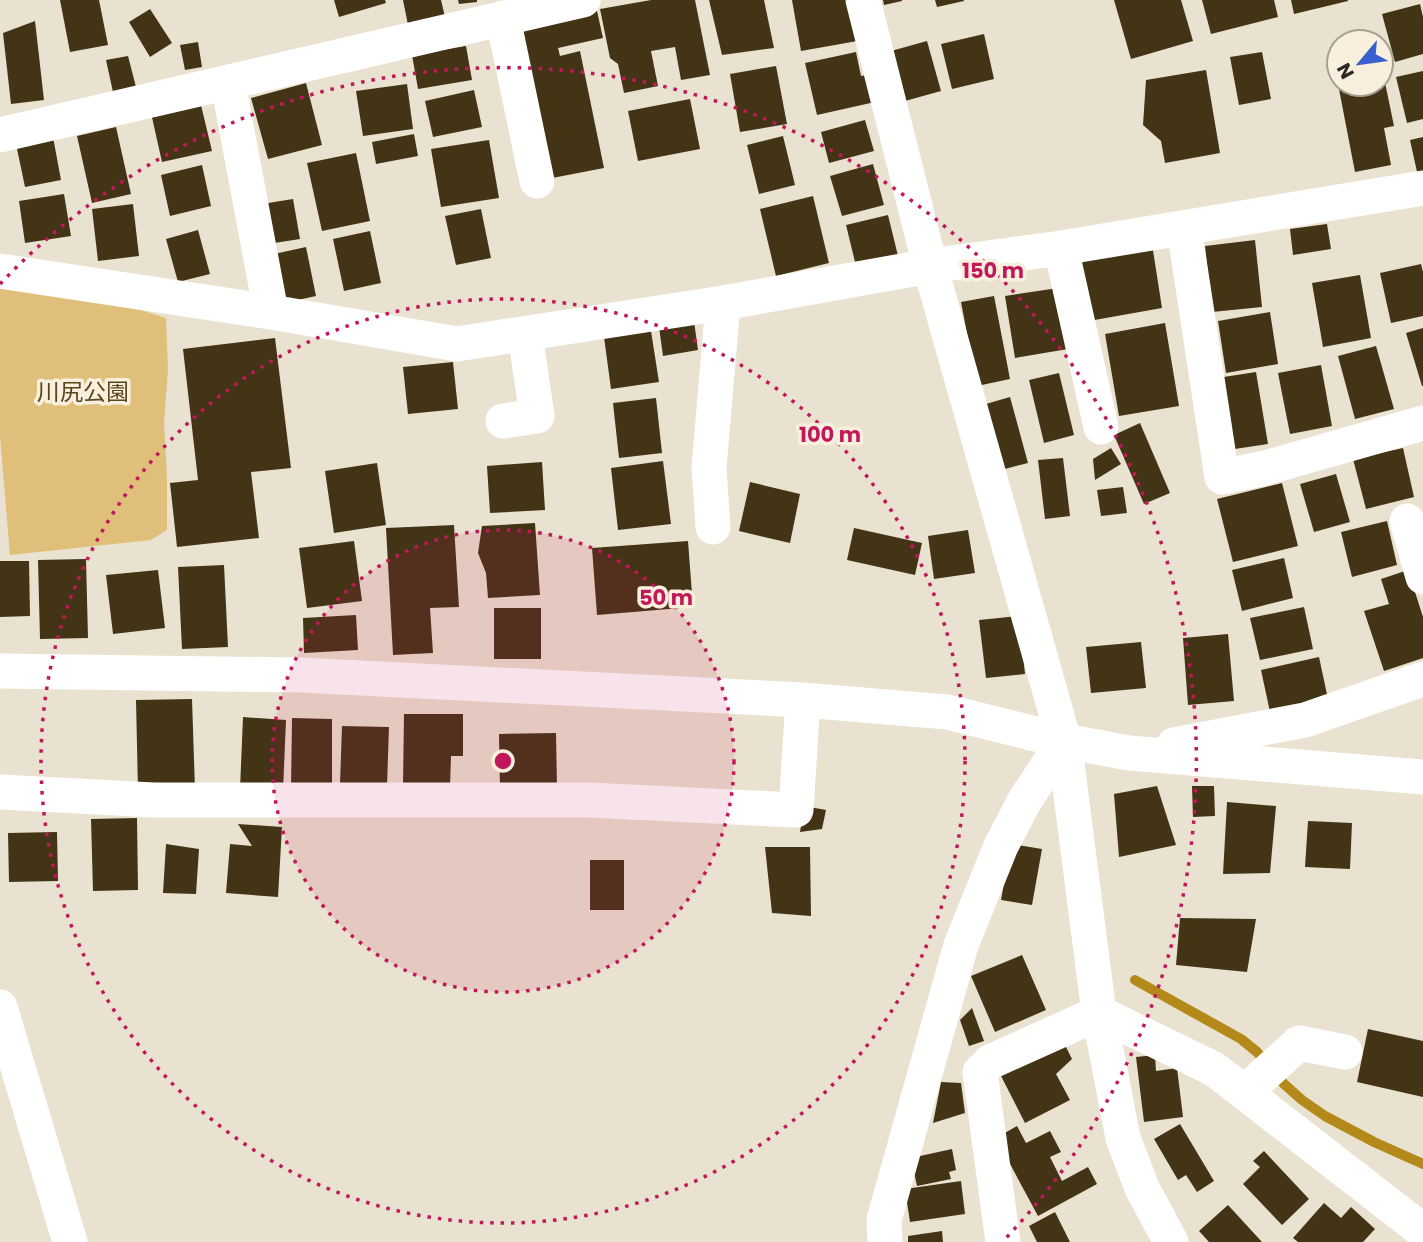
<svg xmlns="http://www.w3.org/2000/svg" width="1423" height="1242" font-family="Poppins,'Noto Sans JP',sans-serif">
  <rect width="100%" height="100%" fill="#eae2d0"/>
  <path fill="#dfbf79" d="M43,279l123,39 2,51 -4,54 3,53v54l-16,10 -141,15 -10,-119v-150z"/>
  <g fill="none" stroke-linecap="round" stroke-linejoin="round">
    <path stroke="#b3891a" stroke-width="10" d="M1135,980l106,59 16,13 27,32 18,16 23,16 49,26 49,22"/>
  </g>
  <path fill="#423415" d="M60,0h39l9,45 -38,7z
    M334,0h51l1,3 -47,14z
    M403,0h38l4,17 -37,8z
    M458,0h19v2l-18,2z
    M651,0h44l15,75 -29,5 -6,-33 -24,4 7,35 -34,7 -6,-29 -8,-6 -10,-49z
    M709,0h55l10,48 -52,7z
    M792,0h64l7,40 -62,11z
    M883,0h19v1l-18,4z
    M935,0h29v1l-27,6z
    M1114,0h67l12,41 -62,18z
    M1202,0h72l4,17 -67,17z
    M1291,0h57v1l-54,13z
    M1420,4l3,13v37l-28,8 -13,-48z
    M150,9l22,34 -22,14 -21,-35z
    M597,11l6,27 -45,10 2,8 20,-5 24,117 -57,11 -34,-151z
    M35,21l9,79 -33,4 -8,-71z
    M984,34l10,45 -42,10 -11,-45z
    M927,41l14,50 -36,10 -14,-50z
    M198,42l4,25 -17,3 -5,-25z
    M466,46l6,34 -54,9 -6,-34z
    M1339,50v32h-1l-6,-30z
    M856,52l5,24 16,-3 7,27 -67,15 -12,-52z
    M1262,52l9,47 -32,6 -9,-48z
    M128,56l8,31 -23,5 -7,-32z
    M776,66l11,58 -47,8 -10,-58z
    M1381,68h1l12,58 -10,2 7,37 -36,7 -17,-88h43z
    M1206,70l14,83 -55,10 -4,-22 -18,-16 3,-45z
    M1423,71v48l-16,4 -11,-46z
    M306,83l16,62 -54,14 -17,-61z
    M407,84l6,45 -50,7 -7,-45z
    M474,90l8,37 -49,10 -8,-36z
    M690,99l10,50 -62,12 -10,-50z
    M200,101l12,50 -50,11 -11,-49z
    M865,120l9,31 -45,12 -8,-31z
    M116,127l15,67 -39,9 -15,-67z
    M414,134l4,22 -42,8 -4,-22z
    M783,136l12,49 -36,9 -12,-49z
    M53,137l8,43 -36,7 -9,-43z
    M1423,137v43l-4,1 -9,-41z
    M489,140l10,58 -58,9 -10,-58z
    M356,153l14,68 -48,10 -15,-68z
    M873,164l11,41 -42,11 -12,-40z
    M202,165l9,41 -41,10 -9,-41z
    M64,194l7,42 -46,7 -6,-42z
    M813,196l16,67 -53,13 -16,-67z
    M293,199l7,40 -32,5 -6,-40z
    M133,204l6,52 -41,5 -6,-52z
    M481,209l10,49 -35,7 -11,-49z
    M888,215l11,45 -42,10 -11,-45z
    M1327,224l4,25 -38,6 -3,-26z
    M198,230l12,44 -32,8 -12,-43z
    M370,231l11,52 -37,8 -11,-52z
    M1255,240l7,67 -50,5 -7,-66z
    M1152,244l10,64 -73,13 -11,-65z
    M306,247l10,49 -32,7 -10,-49z
    M1421,264l2,8v44l-32,7 -11,-50z
    M1360,275l11,63 -48,9 -11,-64z
    M1058,288l10,61 -53,9 -10,-62z
    M994,296l16,83 -33,7 -16,-84z
    M1270,312l8,52 -52,9 -8,-52z
    M694,321l4,29 -35,6 -4,-29z
    M1165,323l14,83 -60,10 -14,-82z
    M1423,328v58h-1l-16,-53z
    M651,331l8,51 -48,7 -7,-52z
    M275,338l16,130 -40,4 8,66 -82,9 -7,-64 28,-3 -15,-131z
    M1376,346l18,63 -39,10 -17,-63z
    M453,362l5,47 -50,5 -5,-47z
    M1321,365l11,61 -42,8 -12,-61z
    M1256,372l12,72 -40,6 -11,-72z
    M1059,373l15,62 -30,8 -15,-63z
    M1010,397l18,66 -31,8 -18,-65z
    M656,398l6,55 -43,5 -6,-55z
    M1140,423l30,70 -26,11 -30,-69z
    M1111,448l10,16 -26,16 -2,-21z
    M1403,448l11,49 -48,12 -13,-50z
    M1063,458l7,58 -25,3 -7,-59z
    M663,461l8,63 -53,6 -7,-62z
    M542,462l3,48 -55,3 -3,-47z
    M377,463l9,62 -52,8 -9,-62z
    M1336,474l14,48 -36,10 -14,-48z
    M750,482l50,12 -10,49 -51,-12z
    M1282,483l16,63 -65,16 -16,-63z
    M1123,487l4,26 -26,3 -4,-26z
    M1387,521l10,44 -45,12 -11,-45z
    M535,523l5,72 -52,3 -2,-25 -8,-20 4,-27z
    M454,525l5,82 -29,1 3,45 -40,2 -7,-127z
    M854,528l68,15 -7,32 -68,-15z
    M968,530l7,43 -41,6 -6,-43z
    M354,541l8,60 -55,7 -8,-60z
    M688,541l5,66 -96,8 -5,-67z
    M1284,558l9,40 -51,13 -10,-41z
    M86,559l2,79 -48,1 -2,-79z
    M0,561h29l1,55 -30,1z
    M224,565l4,82 -46,2 -4,-82z
    M158,570l7,58 -52,6 -7,-59z
    M1408,570l15,47v41l-39,13 -20,-60 25,-7 -8,-25z
    M1304,607l9,42 -53,11 -10,-42z
    M494,608h47v51h-47z
    M356,615l2,35 -54,3 -1,-35z
    M1019,616l6,58 -39,4 -7,-58z
    M1228,634l6,67 -46,4 -5,-67z
    M1141,642l5,46 -55,5 -5,-46z
    M1319,657l9,42 -58,13 -9,-42z
    M192,699l3,91 -57,1 -2,-91z
    M404,714h59v42h-12l-1,31 -47,-1z
    M243,717l43,3 -3,71 -43,-2z
    M292,718l40,1v69l-41,-1z
    M342,726l47,1 -2,59 -47,-2z
    M556,733l1,55 -57,1 -1,-55z
    M1157,786l19,59 -57,12 -5,-63z
    M1192,786h22l1,30 -22,1z
    M1227,802l49,4 -6,67 -47,1z
    M804,806l22,4 -4,19 -22,3z
    M137,818l1,72 -45,1 -2,-72z
    M1308,821l44,2 -2,46 -45,-2z
    M238,824l44,3 -4,70 -52,-4 4,-49 22,2z
    M57,832l1,49 -49,1 -1,-49z
    M166,844l33,5 -3,45 -33,-1z
    M1011,844l31,5 -10,56 -31,-5z
    M765,847h45l1,69 -39,-3z
    M590,860h34v50h-34z
    M1180,918l76,1 -9,53 -71,-7z
    M1022,955l24,55 -51,22 -24,-56z
    M972,1008l12,33 -15,5 -9,-26z
    M1368,1029l55,12v56l-66,-15z
    M1063,1041l9,18 -16,15 14,26 -45,23 -25,-49z
    M1155,1055l1,16 21,-3 6,49 -39,5 -8,-65z
    M941,1082l20,1 4,30 -32,10z
    M1180,1124l34,57 -17,11 -11,-17 -8,5 -24,-41z
    M1017,1126l9,17 24,-12 11,21 -11,5 12,24 26,-14 9,17 -59,32 -42,-78z
    M952,1149l4,21 -7,2 2,7 -34,7 -6,-28z
    M1264,1151l45,48 -27,26 -39,-41 17,-17 -7,-6z
    M961,1181l4,33 -55,8 -5,-33z
    M1324,1203l17,15 10,-11 24,22 -12,13h-65l-5,-4z
    M1228,1205l34,37h-53l-10,-11z
    M1055,1212l15,30h-33l-8,-16z
    M942,1231l1,11h-35v-6z"/>
  <g fill="none" stroke-linecap="round" stroke-linejoin="round">
    <path stroke="#fff" stroke-width="35" d="M863,0l67,266 134,475 35,272 24,125 19,50 29,54
      M503,18l34,163
      M228,83l43,229
      M0,135l583,-135
      M1184,228l38,249 43,-9 158,-45
      M1061,248l40,179
      M0,271l271,41 186,32 266,-41 207,-37 131,-18 362,-60
      M503,421l34,-5 -12,-82
      M1407,521l16,56
      M713,527l-4,-59 14,-165
      M0,671l301,4 502,25 144,12 117,29 65,12 294,24
      M1174,745l131,-25 118,-41
      M0,792l154,8h435l207,10 7,-110
      M0,1007l70,235
      M1099,1013l115,56 209,162
      M1245,1092l54,-49 46,9
      M885,1242l-1,-22 77,-275 40,-99 24,-46 39,-59
      M1003,1242l-23,-170 10,-10 109,-49"/>
  </g>
  <circle cx="503" cy="761" r="231" fill="#c2185b" fill-opacity=".12"/>
  <g fill="none" stroke="#c2185b" stroke-width="3.5" stroke-dasharray="3.5 7">
    <circle cx="503" cy="761" r="231"/>
    <circle cx="503" cy="761" r="462"/>
    <path d="M0 284A693 693 0 1 1 1006 1238"/>
  </g>
  <g text-anchor="middle" stroke-width="7" stroke-linejoin="round" paint-order="stroke">
    <g font-size="23" fill="#58461d" stroke="#f8efdd">
      <text x="83" y="400">川尻公園</text>
    </g>
  </g>
  <circle cx="503" cy="761" r="10" fill="#c2185b" stroke="#f8efdd" stroke-width="3.5"/>
  <g font-size="21" text-anchor="middle" font-weight="bold" fill="#c2185b" stroke="#f8efdd" stroke-width="7" stroke-linejoin="round" paint-order="stroke">
    <text x="993" y="278">150 m</text>
    <text x="830" y="442">100 m</text>
    <text x="666" y="605">50 m</text>
  </g>
  <g transform="translate(1360 63) rotate(241)"><circle r="33" fill="#f8efdd" stroke="#a6a092" stroke-width="2"/>
  <path d="M0-5L12 26L0 18L-12 26Z" fill="#375fd0"/>
  <text y="-10" font-size="19" font-weight="bold" text-anchor="middle" fill="#2c2922">N</text>
  </g>
</svg>
